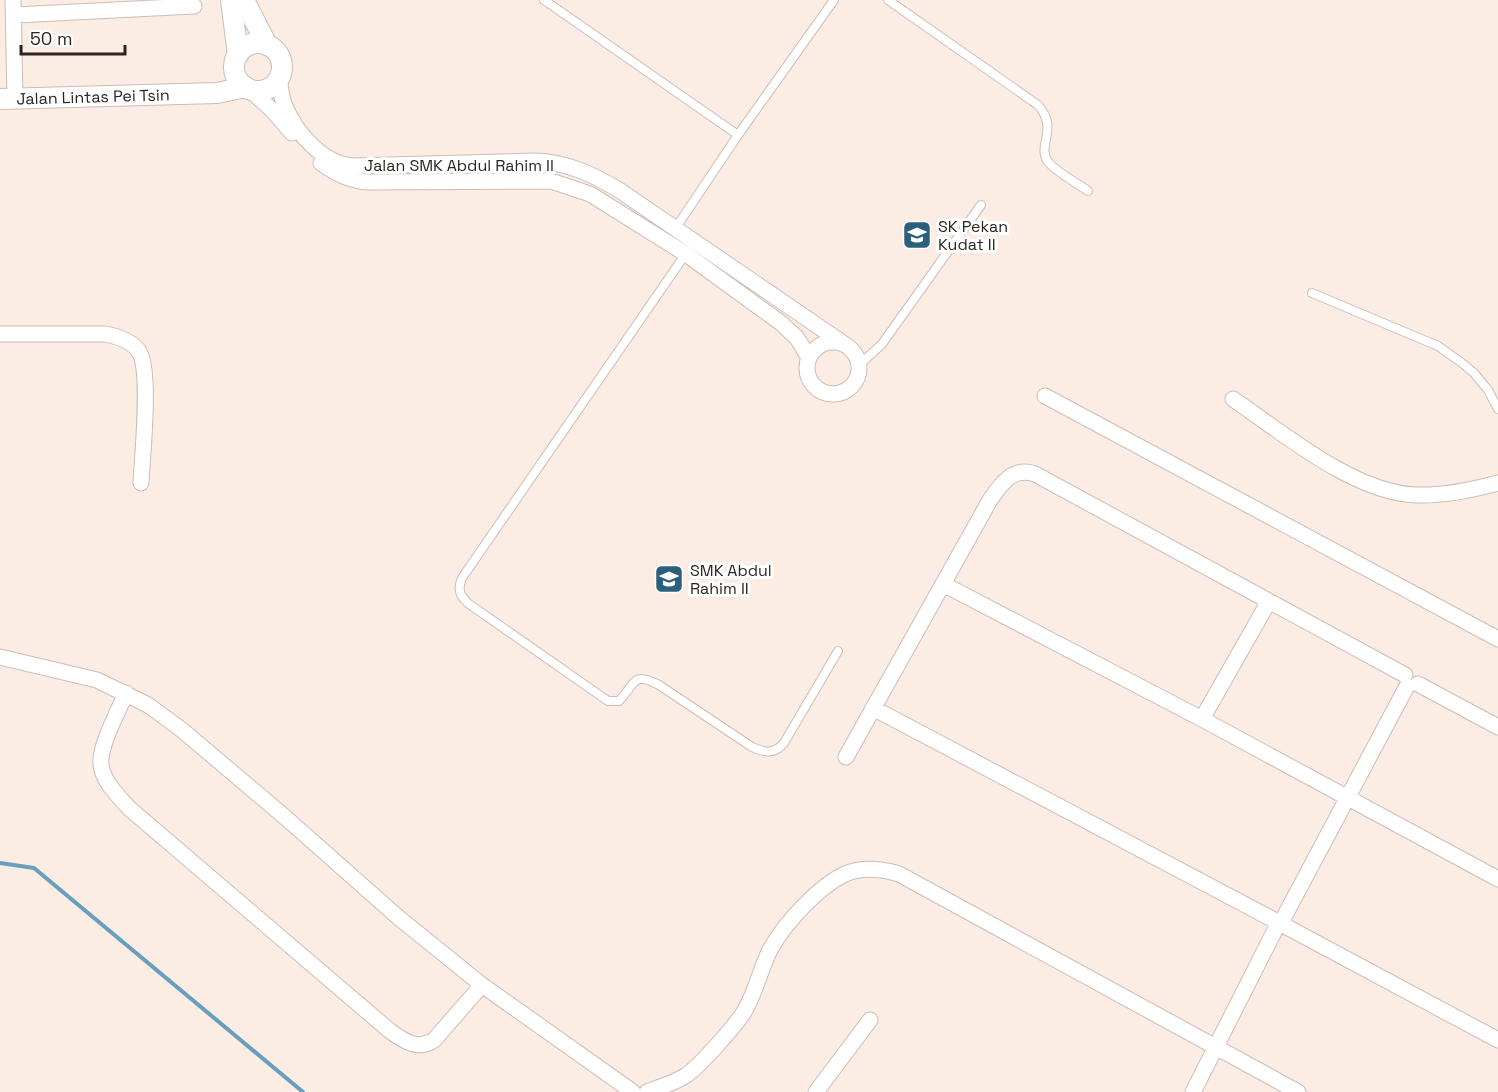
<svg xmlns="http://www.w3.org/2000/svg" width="1498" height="1092" font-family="'Space Grotesk',sans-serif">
  <rect width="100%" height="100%" fill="#fbece4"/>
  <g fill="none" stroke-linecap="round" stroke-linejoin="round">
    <path stroke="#679fbc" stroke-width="4" d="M0,863l34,5 269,224"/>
    <g stroke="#cbbeb6" stroke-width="10">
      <path id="service" d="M544,0l194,135
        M888,0l150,105c22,25 -3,41 11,58 10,11 27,19 39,28
        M675,229l63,-94 96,-135
        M687,252l-225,326c-5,12 -2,18 7,26l139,97h11c17,-18 14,-30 40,-16l93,62c13,6 23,7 32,-4l54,-92
        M1312,293l126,53 24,17 12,10 14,17 10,19
        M859,365l23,-21 99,-139"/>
    </g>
    <g stroke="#cbbeb6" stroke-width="17">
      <path id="minor" d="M13,0l2,99
        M15,15l179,-9
        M279,79c2,9 2,19 6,27 11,27 38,58 68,60l182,-5c32,1 57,13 84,29l231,158
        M249,89l23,21 20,23
        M321,163c15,11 28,17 46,19l184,-1 39,13 96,60 95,69 16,15 12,20
        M0,334h105c11,2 25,6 33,16 14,17 4,107 3,133
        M807 368a26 26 0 1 1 52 0a26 26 0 1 1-52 0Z
        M1045,396l453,243
        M1233,399c50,34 121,94 183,96 27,1 56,-5 82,-12
        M943,584l259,135 296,160
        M0,657l97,23 51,25 34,25 104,88 113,100 83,67 151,107
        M1418,684l80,43
        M126,693c-8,19 -27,53 -25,72 2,17 18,32 29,44l260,222c14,10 28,20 44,9l48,-55
        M873,708l401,212
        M1202,719l67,-118
        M846,757l144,-257c11,-16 23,-34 45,-26l370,201
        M1284,917l123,-231
        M1285,926l213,114
        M647,1092c13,-5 27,-9 38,-16 13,-8 51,-51 59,-64 12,-20 16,-43 27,-64 15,-26 47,-61 74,-74 17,-7 37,-5 54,0l399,218
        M816,1092l54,-72
        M1193,1092l83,-164"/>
    </g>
    <g stroke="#cbbeb6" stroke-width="22">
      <g id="tertiary">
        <path d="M231,0l7,55"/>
        <path d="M244,0l23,45"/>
        <circle cx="258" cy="67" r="24"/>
        <path id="s1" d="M0,99l217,-6 29,-6"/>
      </g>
    </g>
    <use href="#service" stroke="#fff" stroke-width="8"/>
    <use href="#minor" stroke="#fff" stroke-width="15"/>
    <use href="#tertiary" stroke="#fff" stroke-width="20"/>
  </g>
  <defs>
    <g id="school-square" transform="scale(1.5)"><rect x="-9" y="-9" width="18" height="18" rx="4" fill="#2a607b" stroke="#fff"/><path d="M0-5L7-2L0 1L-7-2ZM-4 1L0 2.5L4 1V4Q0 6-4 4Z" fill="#fff"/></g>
  </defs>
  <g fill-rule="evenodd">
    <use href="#school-square" x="917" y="235"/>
    <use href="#school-square" x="669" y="579"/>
  </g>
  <g text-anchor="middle" stroke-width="6" stroke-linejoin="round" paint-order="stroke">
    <g font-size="16" fill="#2a2522" stroke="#fff">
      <text dy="6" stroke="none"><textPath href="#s1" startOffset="93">Jalan Lintas Pei Tsin</textPath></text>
      <text x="459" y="171">Jalan SMK Abdul Rahim II</text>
    </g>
    <g font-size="16" fill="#2a2522" stroke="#fff" text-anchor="start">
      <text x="938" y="232">SK Pekan<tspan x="938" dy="18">Kudat II</tspan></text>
      <text x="690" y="576">SMK Abdul<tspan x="690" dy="18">Rahim II</tspan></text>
    </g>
  </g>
  <path d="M21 45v9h104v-9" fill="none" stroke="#2a2522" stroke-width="3"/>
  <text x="30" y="45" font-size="18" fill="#2a2522" stroke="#ffffff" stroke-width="4.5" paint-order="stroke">50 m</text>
</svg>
